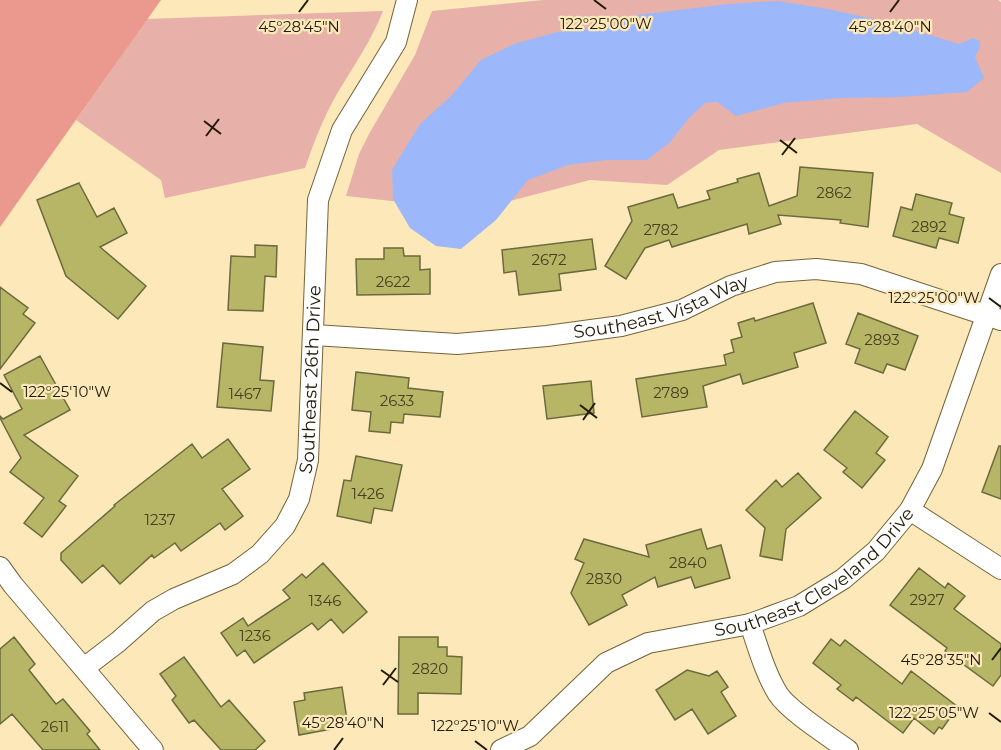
<svg xmlns="http://www.w3.org/2000/svg" width="1001" height="750" font-family="Montserrat,sans-serif">
  <rect width="100%" height="100%" fill="#fce8b9"/>
  <path fill="#e7b0a8" d="M543,0h455l3,2v171l-84,-49 -198,26 -52,35 -77,-5 -115,30 -129,-14 13,-42 10,-20 46,-79 17,-44z
    M383,11c-12,30 -28,53 -45,81 -14,24 -24,50 -33,76l-140,30 -4,-18 -85,-60 71,-101z"/>
  <path fill="#eb998e" d="M0,0h161l-161,227z"/>
  <path fill="#9db7fb" d="M778,1l50,8 59,13 72,22 14,-6 7,3v6l-5,10 9,21 -17,14 -65,5 -61,1 -57,5 -48,13 -19,-14 -12,1 -15,14 -21,26 -22,17h-40l-39,5 -40,15 -32,40 -35,29 -25,-3 -26,-18 -17,-29 -1,-29 28,-46 31,-28 30,-36 33,-16 43,-12 57,-6 23,-11 92,-11z"/>
  <path fill="#b7b667" stroke="#6a6a3d" stroke-width="1.5" d="M800,167l73,6 -5,54 -28,-4 1,-3 -63,-5 3,9 -32,10 -2,-10 -75,23 -3,-7 -24,8 -19,31 -21,-13 27,-45 -4,-14 45,-13 5,14 32,-9 -3,-8 31,-9 -1,-3 22,-6 10,33 28,-10z
    M79,183l18,34 17,-9 13,25 -27,14 46,39 -28,33 -52,-43 -29,-76z
    M916,194l36,9 -3,11 15,4 -6,25 -19,-5 -3,10 -43,-12 8,-29 11,3z
    M592,239l4,30 -37,5 2,16 -42,5 -3,-24 -12,2 -2,-23z
    M255,245l22,1 -1,31 -11,-1 -2,35 -35,-1 3,-54 24,1z
    M384,248h19l1,8h16v14l10,-1v25l-73,1 -1,-36h28z
    M0,287l28,21 -5,6 12,9 -35,46z
    M813,303l13,40 -32,10 4,14 -55,17 -3,-10 -37,12 4,21 -65,10 -6,-38 90,-14 -2,-10 10,-3 -3,-12 11,-3 -4,-14 16,-5 1,3z
    M858,313l60,23 -13,34 -18,-6 -4,9 -28,-10 5,-14 -14,-5z
    M223,343l40,4 -3,33 14,1 -3,30 -54,-4z
    M40,356l30,54 -46,25 54,41 -19,25 7,5 -24,31 -18,-14 20,-25 -34,-26 11,-14 -21,-40v-2l3,3 19,-10 -18,-34z
    M356,372l53,6 -1,10 35,4 -3,25 -36,-3 -1,9 -12,-1 -1,11 -21,-2 2,-19 -19,-2z
    M591,381l3,32 -47,6 -4,-33z
    M855,411l33,26 -12,16 9,7 -23,28 -19,-16 4,-4 -23,-18z
    M228,439l22,30 -28,20 21,27 -18,14 -5,-7 -39,28 -6,-8 -21,15 -2,-3 -32,29 -17,-19 -21,18 -21,-23v-7l54,-47 -1,-1 78,-61 10,14z
    M999,446h2v53l-19,-7z
    M356,456l46,9 -10,46 -18,-3 -3,15 -34,-7 7,-36 7,1z
    M798,473l23,25 -35,31 -4,31 -22,-4 5,-28 -19,-18 30,-30 6,7z
    M701,529l6,20 14,-4 9,33 -35,10 -4,-11 -33,10 -3,-10 -33,18 5,10 -38,20 -18,-32 13,-30 -9,-4 9,-20 65,18 -3,-12z
    M323,563l44,49 -24,21 -12,-14 -13,11 -6,-7 -58,40 -9,-13 -8,6 -16,-23 22,-15 5,8 42,-28 -7,-8 19,-16 4,4z
    M919,568l26,20 3,-5 17,13 -11,13 47,35v31l-8,11 -48,-35 2,-3 -57,-43z
    M14,637l21,27 -6,6 27,34 7,-5 27,32 -3,3 13,16h-57l-31,-36 -12,10v-75z
    M399,637h39v10h9v9l15,1 -1,37 -43,-1v21h-20z
    M831,639l9,7 5,-6 57,44 9,-13 47,36 -16,22 -3,-2 -5,7 -20,-16 -11,15 -47,-36 -3,4 -16,-12 4,-4 -28,-22z
    M184,657l37,50 8,-7 36,41 -10,9h-34l-27,-30 -5,3 -17,-23 4,-4 -16,-22z
    M687,670l22,6 8,-5 11,16 -7,5 15,24 -28,18 -16,-25 -17,11 -19,-30z
    M342,687l5,33 -16,3 1,6 -33,6 -5,-33 11,-2 -1,-7z"/>
  <g fill="none" stroke-linecap="round" stroke-linejoin="round">
    <g stroke="#746338" stroke-width="22">
      <g id="minor">
        <path id="s1" d="M314,335l143,9 90,-8 74,-10 61,-16 49,-24 44,-14 41,-3 45,5 140,46"/>
        <path d="M910,510l91,59"/>
        <path d="M0,567l13,18 140,165"/>
        <path d="M750,624c8,23 15,49 28,70 11,17 52,43 70,56"/>
        <path id="s2" d="M84,668l34,-26 35,-31 21,-12 59,-25 27,-20 25,-28 14,-27 9,-39 10,-260 24,-70 54,-88 11,-42"/>
        <path id="s3" d="M501,750l29,-14 76,-73 42,-20 102,-19 49,-18 44,-27 33,-28 34,-41 22,-41 69,-195"/>
      </g>
    </g>
    <use href="#minor" stroke="#fff" stroke-width="20"/>
  </g>
  <path fill="none" stroke="#211a08" stroke-width="2" d="M594,0l12,9M299,12l9,-12M890,12l9,-12M204,121l17,13M206,136l13,-17M780,140l17,13M782,155l13,-17M989,298l12,9M0,383l12,9M580,405l17,13M583,420l12,-17M992,660l9,-12M381,670l17,12M383,685l13,-17M989,713l12,9M475,741l12,9M334,750l9,-12"/>
  <g text-anchor="middle" stroke-width="4.5" stroke-linejoin="round" paint-order="stroke">
    <g font-size="15" fill="#464120">
      <text x="834" y="198">2862</text>
      <text x="929" y="232">2892</text>
      <text x="661" y="235">2782</text>
      <text x="549" y="265">2672</text>
      <text x="393" y="287">2622</text>
      <text x="882" y="345">2893</text>
      <text x="671" y="398">2789</text>
      <text x="245" y="399">1467</text>
      <text x="397" y="406">2633</text>
      <text x="368" y="499">1426</text>
      <text x="160" y="525">1237</text>
      <text x="688" y="568">2840</text>
      <text x="604" y="584">2830</text>
      <text x="927" y="605">2927</text>
      <text x="325" y="606">1346</text>
      <text x="255" y="641">1236</text>
      <text x="430" y="674">2820</text>
      <text x="55" y="732">2611</text>
    </g>
    <g font-size="18" fill="#211a08" stroke="#fce8b9">
      <text dy="6" stroke="none"><textPath href="#s1" startOffset="352">Southeast Vista Way</textPath></text>
      <text dy="6" stroke="none"><textPath href="#s2" startOffset="400">Southeast 26th Drive</textPath></text>
      <text dy="6" stroke="none"><textPath href="#s3" startOffset="370">Southeast Cleveland Drive</textPath></text>
    </g>
  </g>
  <g font-size="15" text-anchor="middle" fill="#211a08" stroke="#fce8b9" stroke-width="4.5" stroke-linejoin="round" paint-order="stroke">
    <text x="606" y="29">122°25'00"W</text>
    <text x="299" y="32">45°28'45"N</text>
    <text x="890" y="32">45°28'40"N</text>
    <text x="934" y="303">122°25'00"W</text>
    <text x="67" y="397">122°25'10"W</text>
    <text x="941" y="665">45°28'35"N</text>
    <text x="934" y="718">122°25'05"W</text>
    <text x="343" y="728">45°28'40"N</text>
    <text x="475" y="731">122°25'10"W</text>
  </g>
</svg>
